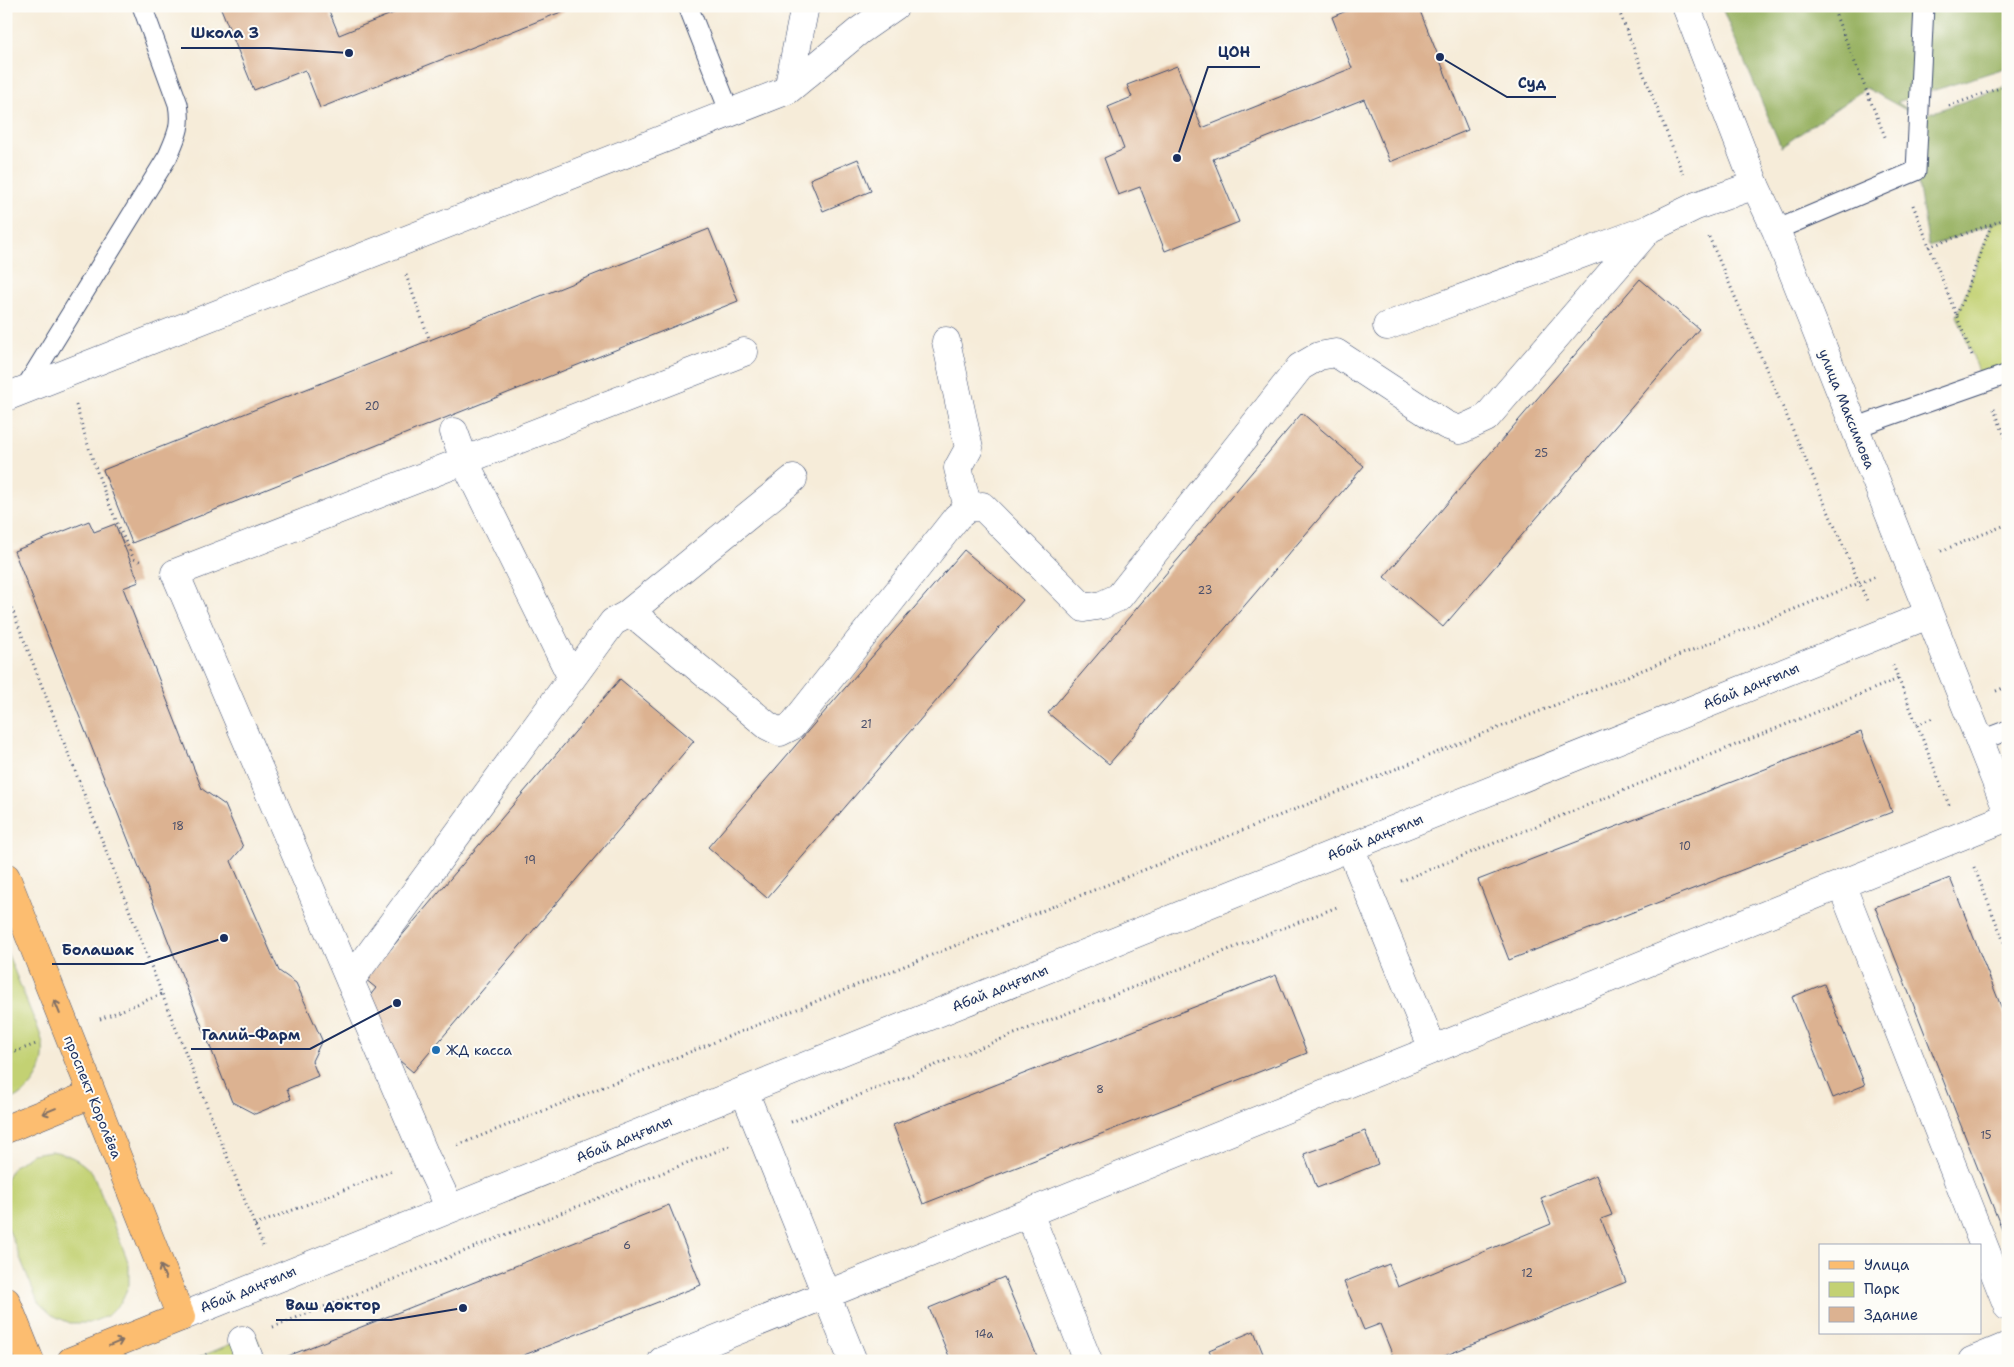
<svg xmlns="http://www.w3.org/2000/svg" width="2014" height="1367" font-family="'Shantell Sans',sans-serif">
  <rect width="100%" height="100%" fill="#fdfcf7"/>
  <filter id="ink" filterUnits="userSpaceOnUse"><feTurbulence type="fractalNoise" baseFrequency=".02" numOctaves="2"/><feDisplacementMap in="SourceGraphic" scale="10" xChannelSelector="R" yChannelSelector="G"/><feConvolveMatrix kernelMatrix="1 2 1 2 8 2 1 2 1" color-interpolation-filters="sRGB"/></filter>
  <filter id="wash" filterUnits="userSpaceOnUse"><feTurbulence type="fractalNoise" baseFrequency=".0096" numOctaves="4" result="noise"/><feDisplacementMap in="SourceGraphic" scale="20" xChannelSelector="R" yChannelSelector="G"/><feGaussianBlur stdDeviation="1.12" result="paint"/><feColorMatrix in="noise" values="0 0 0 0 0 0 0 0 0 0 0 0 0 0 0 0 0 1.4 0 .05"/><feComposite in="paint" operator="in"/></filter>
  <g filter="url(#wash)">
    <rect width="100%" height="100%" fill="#f6ecd9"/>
    <path fill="#c3d173" stroke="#6f8068" d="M2008,218v155l-25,9 -26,-66 35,-93z
      M6,950c8,21 17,41 25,62 4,10 10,21 12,33 3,25 -12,50 -37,56z
      M51,1151c18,3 30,9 42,23l33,82 3,9v20l-8,17 -14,14 -18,7h-19l-18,-8 -14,-13 -32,-79v-44l4,-7 6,-7 16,-11z
      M255,1334l11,27h-76z"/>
    <path fill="#9ab365" stroke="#5a7162" d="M1721,6h287v61l-111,35 22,15 89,-31v132l-79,29 -13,-76 3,-54 -53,-29 -85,59z"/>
    <g id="blocks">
      <path fill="#dcb291" d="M220,6h107l12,29 72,-29h165l-256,102 -15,-38 -51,20z
        M1358,6h60l50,124 -78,32 -26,-63 -151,60 26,63 -74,29 -25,-64 -22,8 -14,-37 20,-9 -16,-42 24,-10 -5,-12 50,-19 25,62 150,-60 -20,-51z
        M858,159l13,32 -48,20 -13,-32z
        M709,229l29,72 -606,242 -29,-73z
        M1640,279l59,50 -256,298 -59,-50z
        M1302,413l62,53 -255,298 -61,-51z
        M89,521l5,11 21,-8 24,58 -16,6 79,201 23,16 18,42 -12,14 48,110 17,12 26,57 -10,21 6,15 -31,13 4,10 -36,15 -23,-12 -218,-551z
        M964,550l59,50 -256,298 -59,-51z
        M620,679l74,62 -281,331 -20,-17 -25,-57 8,-10 -11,-9z
        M1861,732l31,80 -383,148 -31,-80z
        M1950,878l58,146v221l-133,-338z
        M1276,975l31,78 -384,151 -30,-79z
        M1824,984l41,101 -32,13 -41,-101z
        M1365,1131l13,33 -61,24 -13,-34z
        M1596,1175l16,40 -11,4 25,63 -194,79h-37l-15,-37 -16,6 -20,-48 45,-18 9,23 153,-63 -10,-26z
        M669,1205l32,80 -192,76h-225l-1,-3z
        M1004,1277l35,84h-88l-22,-53z
        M1254,1331l12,30h-52l-5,-11z"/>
    </g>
  </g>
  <g filter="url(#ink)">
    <use href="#blocks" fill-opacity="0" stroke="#3c4b70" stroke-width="1"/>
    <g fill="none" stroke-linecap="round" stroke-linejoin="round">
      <g stroke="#3c4b70" stroke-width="21">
        <path id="service" d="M688,6l42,107
          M1776,230l140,-59 8,-165
          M24,390l144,-234c9,-21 14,-30 10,-52l-36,-98
          M1854,428l154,-54
          M1979,741l29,-11"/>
      </g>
      <g stroke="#3c4b70" stroke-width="29">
        <path id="pedestrian" d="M242,1340l8,21"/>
      </g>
      <g stroke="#3c4b70" stroke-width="29">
        <path id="minor" d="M788,90l17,-84
          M1387,326l262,-97 47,-23 59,-21
          M946,341l23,107 -11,20 10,40
          M6,397l782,-307 71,-59 36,-25
          M454,432l11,30 107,216
          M626,615l167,-136
          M1350,847l83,202
          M1841,884l167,423
          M350,981l263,-359 13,-7 11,2 131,109 12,6 12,-6 165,-209 11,-9 14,-2 102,102 18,-3 17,-8 181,-230 19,-11 17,-3 110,72 14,5 26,-12 163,-189
          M744,1091l109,270
          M450,1208l-24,-50 -251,-585 569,-221
          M1029,1213l59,148
          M662,1361l1346,-544
          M1972,1361l36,-15"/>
      </g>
      <g stroke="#3c4b70" stroke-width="29">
        <path id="tertiary" d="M1686,6l69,179 21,45 232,582
          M181,1317l1747,-702"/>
      </g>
      <g stroke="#3c4b70" stroke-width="29">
        <path id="primary" d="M6,877l175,440 -110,44
          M6,1129l86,-35
          M6,1301l24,60"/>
      </g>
      <path stroke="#3c4b70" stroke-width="3" stroke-dasharray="1 4" stroke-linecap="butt" d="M1617,6l66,168
        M1832,6l54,133
        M1949,106l59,-21
        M1913,205l59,150
        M1709,237l159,366
        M1929,247l79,-29
        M406,275l24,66
        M1957,315l35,-92
        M76,405c16,56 32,102 58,154l8,3
        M1994,409l14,35
        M1941,551l67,-27
        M6,594l156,400 101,252
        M1893,665l56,140
        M1996,691l12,-5
        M1917,725l18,-8
        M1974,867l34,85
        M1401,881l497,-202
        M100,1019l62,-25
        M6,1055l30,-11
        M791,1122l546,-215
        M458,1145l1419,-569
        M255,1225l139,-55
        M273,1327l457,-181
        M192,1361l18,-8"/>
      <use href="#service" stroke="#fff" stroke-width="19"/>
      <use href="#pedestrian" stroke="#fff" stroke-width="28"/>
      <use href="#minor" stroke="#fff" stroke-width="28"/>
      <use href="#tertiary" stroke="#fff" stroke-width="28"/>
      <use href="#primary" stroke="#fcbd6f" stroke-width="28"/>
    </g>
    <defs><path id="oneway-shaft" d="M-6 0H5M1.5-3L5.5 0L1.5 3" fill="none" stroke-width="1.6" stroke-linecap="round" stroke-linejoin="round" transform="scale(1.25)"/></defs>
    <g stroke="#806f66">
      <use href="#oneway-shaft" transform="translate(57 1007) rotate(-112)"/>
      <use href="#oneway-shaft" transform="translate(49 1111) rotate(158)"/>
      <use href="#oneway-shaft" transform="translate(163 1272) rotate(-112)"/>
      <use href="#oneway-shaft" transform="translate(116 1343) rotate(-22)"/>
    </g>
  </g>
  <circle fill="#1f6fb2" stroke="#fdfcf7" stroke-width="2" cx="436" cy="1050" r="5"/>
  <g text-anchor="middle" stroke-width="4" stroke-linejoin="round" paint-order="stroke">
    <g font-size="11" fill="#4b506b">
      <text x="372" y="410">20</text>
      <text x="1541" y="457">25</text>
      <text x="1205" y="594">23</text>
      <text x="866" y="728">21</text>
      <text x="178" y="830">18</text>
      <text x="1685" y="850">10</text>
      <text x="530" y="864">19</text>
      <text x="1100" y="1093">8</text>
      <text x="1986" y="1139">15</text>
      <text x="627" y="1249">6</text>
      <text x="1527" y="1277">12</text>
      <text x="984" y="1338">14а</text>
    </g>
    <g font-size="14" fill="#1b2f5e" stroke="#fdfcf7">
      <text transform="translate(1847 409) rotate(68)" y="5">улица Максимова</text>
      <text transform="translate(1751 686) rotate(-22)" y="5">Абай даңғылы</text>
      <text transform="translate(1375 837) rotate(-22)" y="5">Абай даңғылы</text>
      <text transform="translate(1000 988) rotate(-22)" y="5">Абай даңғылы</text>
      <text transform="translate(93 1097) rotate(68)" y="5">проспект Королёва</text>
      <text transform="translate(624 1139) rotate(-22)" y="5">Абай даңғылы</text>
      <text transform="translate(248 1289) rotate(-22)" y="5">Абай даңғылы</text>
    </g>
    <g font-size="14" fill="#1b2f5e" stroke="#fdfcf7" text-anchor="start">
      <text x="446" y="1055">ЖД касса</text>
    </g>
  </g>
  <path fill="none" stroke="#1b2f5e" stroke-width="2" d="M349 53L269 48H181M1177 158L1208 67H1260M1440 57L1507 97H1556M224 938L144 964H52M397 1003L310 1049H191M463 1308L391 1320H276"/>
  <g fill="#1b2f5e" stroke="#fdfcf7" stroke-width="2">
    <circle cx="349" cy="53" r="5"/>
    <circle cx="1177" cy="158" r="5"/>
    <circle cx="1440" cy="57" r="5"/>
    <circle cx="224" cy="938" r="5"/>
    <circle cx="397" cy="1003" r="5"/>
    <circle cx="463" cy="1308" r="5"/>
  </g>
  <g font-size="15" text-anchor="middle" font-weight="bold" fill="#1b2f5e" stroke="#fdfcf7" stroke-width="4" stroke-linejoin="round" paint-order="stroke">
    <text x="225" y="38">Школа 3</text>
    <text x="1234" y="57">ЦОН</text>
    <text x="1532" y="88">Суд</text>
    <text x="98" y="955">Болашак</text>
    <text x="251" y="1040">Галий-Фарм</text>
    <text x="333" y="1310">Ваш доктор</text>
  </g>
  <rect width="2014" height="1367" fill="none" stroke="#fdfcf7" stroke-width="25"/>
  <rect x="1819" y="1244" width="162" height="90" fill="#fdfcf7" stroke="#a3aaba"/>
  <rect x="1829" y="1261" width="25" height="8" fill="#fcbd6f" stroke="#a3aaba"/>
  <text x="1864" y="1270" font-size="15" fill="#1b2f5e">Улица</text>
  <rect x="1829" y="1282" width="25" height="15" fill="#c3d173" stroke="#a3aaba"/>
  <text x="1864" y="1294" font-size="15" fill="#1b2f5e">Парк</text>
  <rect x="1829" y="1307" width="25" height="15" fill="#dcb291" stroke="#a3aaba"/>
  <text x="1864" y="1320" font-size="15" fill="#1b2f5e">Здание</text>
</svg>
